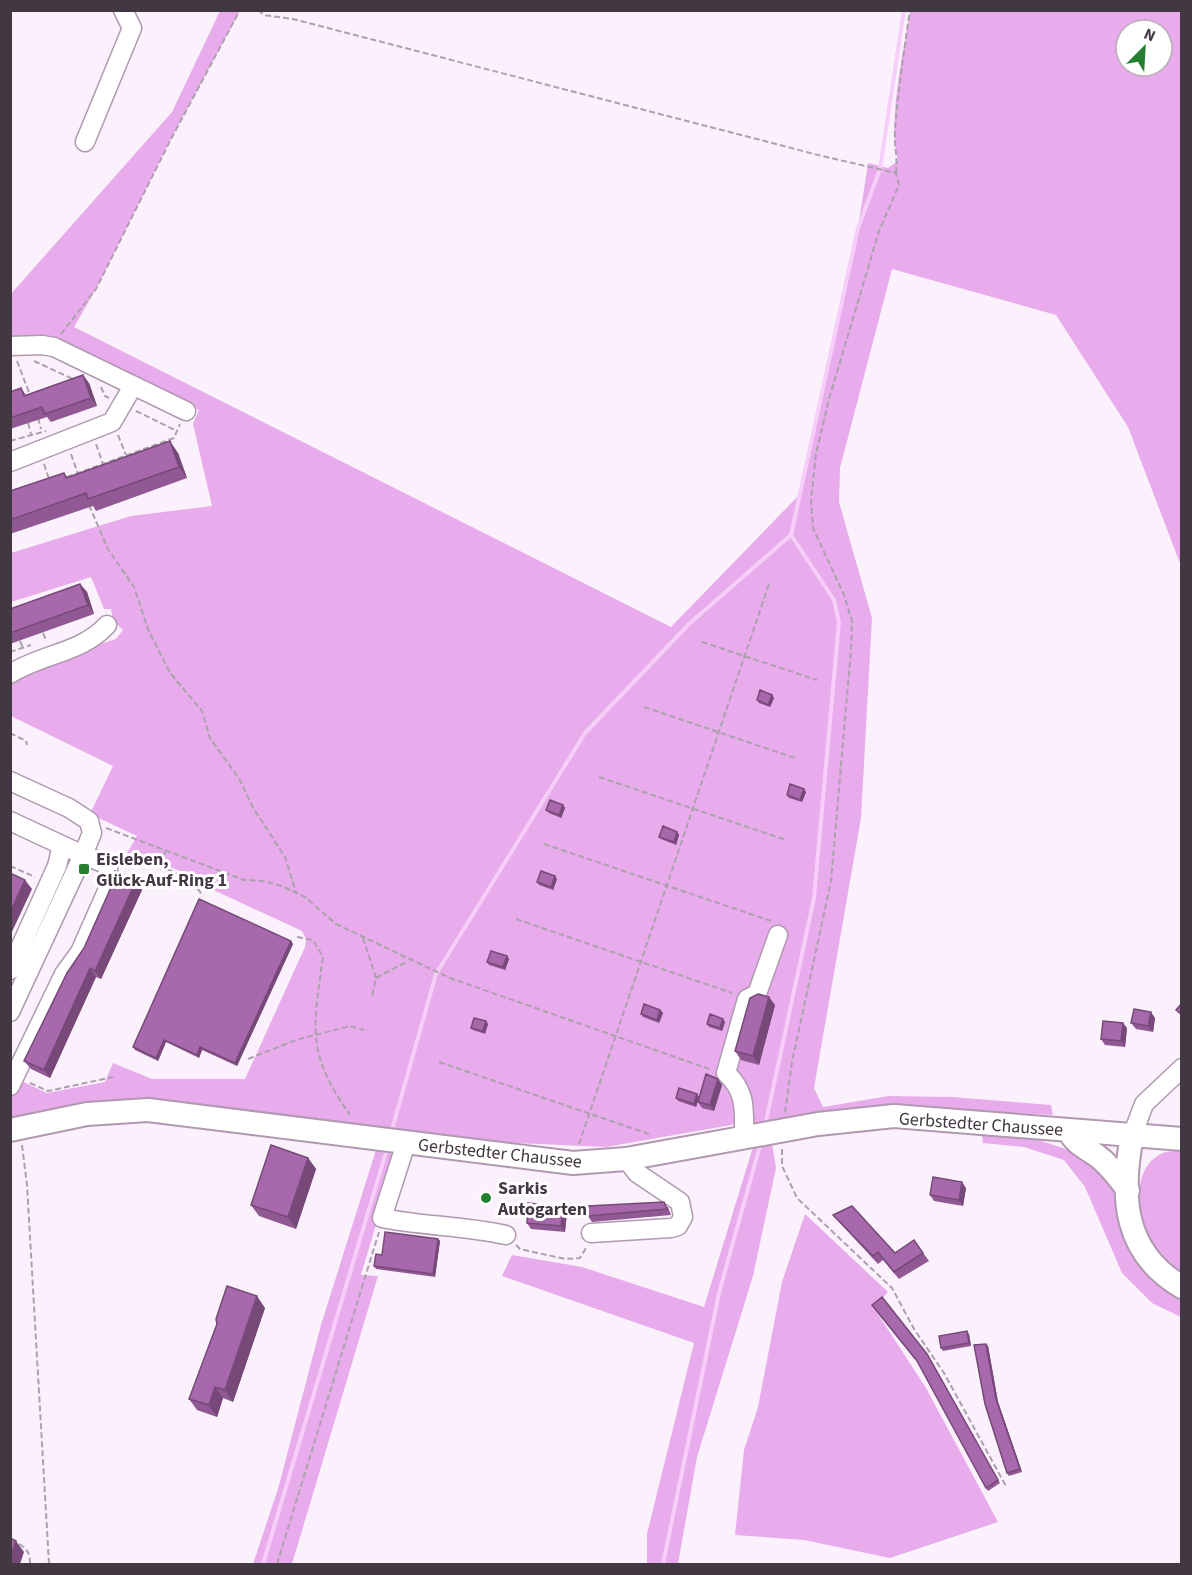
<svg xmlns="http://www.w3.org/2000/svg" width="1192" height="1575" font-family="'Source Sans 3',sans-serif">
  <rect width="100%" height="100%" fill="#fbf1fc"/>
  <path fill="#e8abeb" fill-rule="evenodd" d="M220,11h20l-69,128 -75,150 -22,38 597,300 130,-134 57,-265 10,-65 20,5 10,-7c-11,-39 6,-110 12,-150h271v555l-53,-139 -72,-112 -164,-46 -52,199 -1,34 33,116 -11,200 -47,270 9,19 66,-11 63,1 99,8 2,10 -131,-6 -172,20 -2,-7 -142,25 -90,-4 -114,-14 -18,1 -108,-12 -265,4v-46l36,17 58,-11 8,-19 39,16h93l60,-132 1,-8 -4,-8 -93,-43h-8c-15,-21 -54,-30 -79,-26l15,-26 -47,-22 23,-48 -102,-50v-35l26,-17 79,-25 7,-9 -10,-9 -2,-12h-7l-13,-32 -80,25v-49l120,-37 81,-10 -19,-82 6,-14 -149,-71 -39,3 -1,-47 162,-183zM1126,30h36v36h-36z
    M981,1130c43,6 97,14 128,48 5,5 6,18 8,26 11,44 22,74 64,95v18l-29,-14 -30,-30 -37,-86 -21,-27 -40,-13 -41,-4z
    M772,1143l4,25 -23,108 -56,181 -19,107h-31v-30l47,-191 -192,-67 10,-21 70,12 122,40 49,-160z
    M376,1150l21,4 -36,121 17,1 -86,288h-39l25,-75 43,-164z
    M1181,1151v124c-7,-7 -18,-14 -24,-22 -20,-24 -30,-85 6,-100 5,-2 13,-2 18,-2z
    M805,1214l83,78 -14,16 52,80 72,134 -108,36 -86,-18 -69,-5 9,-85 14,-43 24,-125z"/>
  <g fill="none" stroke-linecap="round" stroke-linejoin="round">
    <path stroke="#f7cdf9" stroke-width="4" d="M765,1126l49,-228 25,-276 -5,-22 -43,-65 67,-307 22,-59 24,-159
      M391,1133l45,-159 149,-241 105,-110 101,-88
      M263,1564l124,-415
      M663,1564l56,-271 42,-151"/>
    <g stroke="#b098b1" stroke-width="21">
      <path id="minor" d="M85,142l47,-114 -9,-18
        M10,346l32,-1 12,2 132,64
        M10,462l102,-40 21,-36
        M10,674c31,-20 72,-21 97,-49
        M10,781l59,27 20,13 3,12 -9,22 25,10v24l-28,63 -16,22 -54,112
        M10,821l73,34 -73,157
        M10,970l47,-104 5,-21
        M1132,1136l12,-32 38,-36
        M744,1138c0,-27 3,-46 -18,-65l21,-74 10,-5 21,-59
        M406,1143l-24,75c41,8 83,8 124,17
        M591,1233l80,-5 7,-2 5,-9 -3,-15 -43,-29 -11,-14"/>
    </g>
    <g stroke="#b098b1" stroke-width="26">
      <path id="major" d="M10,1130l77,-16 61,-4 425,53 53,-4 192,-35 76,-8 288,23
        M1068,1130c8,14 15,16 28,25 13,9 22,22 32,35
        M1132,1136c-12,62 -8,117 50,151"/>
    </g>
    <path stroke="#aba1ac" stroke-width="2" stroke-dasharray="6 3" stroke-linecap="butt" d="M258,10l6,5 29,4 529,137 74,17 3,12 -20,46 -50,168 -13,55 -5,46 2,28 31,67 8,26 -1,29 -20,231 -39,181 -7,51
      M896,173c2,-15 -2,-27 -1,-42 3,-40 9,-80 15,-121
      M61,334l35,-45 75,-150 69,-129
      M17,361l13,34
      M34,361l39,18
      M101,387l4,9 4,2
      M136,411l41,20
      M38,418l3,11
      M28,423l3,11
      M118,435l8,20
      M10,441l36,-10
      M96,444l7,20
      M71,454l8,23
      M44,464l5,15
      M67,477l107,-39 6,-14
      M89,505l19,44 26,38 15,45 22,42 31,37 8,27 30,42 12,26 33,51 11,36
      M43,633l3,7
      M20,641l3,7
      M702,642l115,38
      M10,652l21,-7
      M644,707l151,51
      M10,733l16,8 1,4
      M599,777l187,63
      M106,828l138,52 19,1 19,5 23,11 31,27 114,54 262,92
      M544,844l227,77
      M123,864c28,-3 64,7 80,32
      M10,866l25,11
      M160,866l6,-17
      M516,919l216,74
      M297,937l16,3 10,17c-10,72 -17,95 27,158
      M363,938l13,40 -4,18
      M376,978l32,-17
      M248,1059l48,-19 54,-14 14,4
      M439,1062l213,73
      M30,1083l18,8 65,-14
      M579,1144l191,-563
      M22,1145l5,40 22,379
      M782,1149v17l15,32 95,90 22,41 30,44 63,115
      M516,1245l4,4 45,10 15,-1 6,-10
      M19,1544c9,5 11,10 11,20
      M277,1564l102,-332"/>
    <use href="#minor" stroke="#fff" stroke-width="18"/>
    <use href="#major" stroke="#fff" stroke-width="22"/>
  </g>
  <path fill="#905994" d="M89,383l8,23 -46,16 -4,-5 -37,12v-37l11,-4 5,7z
    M178,453l9,25 -91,33 -3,-5 -83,28v-43l54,-18 4,5z
    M80,584l7,8 7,22 -84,30v-35z
    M772,695l2,3 -4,9 -11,-4 -2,-3z
    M806,792l-4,10 -13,-4 -2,-3z
    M563,805l2,3 -4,10 -12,-5 -3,-3z
    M677,832l2,3 -3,10 -15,-6 -2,-2z
    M557,879l-4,11 -14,-5 -2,-3z
    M136,881l6,9 -41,89 -5,-2 -46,101 -19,-9 -7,-8z
    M291,941l2,3 -56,122 -35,-16 -3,8 -33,-16 -8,19 -23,-11 -2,-3z
    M507,956l2,3 -4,11 -16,-5 -2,-3z
    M775,1005l-16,60 -18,-5 -6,-9z
    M660,1010l3,3 -4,10 -16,-6 -2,-3z
    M1155,1018l-2,14 -17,-3 -5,-6z
    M725,1022l-3,9 -13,-4 -2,-3z
    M488,1024l-3,10 -12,-4 -2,-2z
    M1127,1028l-2,19 -20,-2 -4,-6z
    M718,1079l4,6 -8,26 -12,-3 -4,-6z
    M697,1094l2,3 -3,10 -18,-6 -2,-3z
    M308,1158l8,11 -20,60 -37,-13 -8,-11z
    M966,1188l-3,18 -29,-5 -4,-6z
    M668,1207l3,8 -79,7 -4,-6z
    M567,1212l-2,20 -34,-3 -4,-6z
    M833,1215l62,38 19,-13 15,21 -30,18 -16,-19 -5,4 -39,-42z
    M438,1239l2,2 -5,36 -59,-8 -2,-3 8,-11z
    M265,1308l-32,94 -10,-4 -6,19 -20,-7 -8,-11 28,-75z
    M969,1334l2,12 -28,5 -2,-3z
    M986,1344l2,2 10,56 24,70 -13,4 -2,-3z
    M929,1357l71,126 -12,8 -2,-3z"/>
  <path fill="#764978" d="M83,375l6,8 8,23 -6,-8z
    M170,441l8,12 9,25 -8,-11z
    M80,584l7,8 7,22 -6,-9z
    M772,695l2,3 -4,9 -2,-2z
    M804,789l2,3 -4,10 -2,-2z
    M563,805l2,3 -4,10 -2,-3z
    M677,832l2,3 -3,10 -2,-3z
    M555,876l2,3 -4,11 -2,-3z
    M25,880l7,9 -22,47v-23z
    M136,881l6,9 -41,89 -6,-8z
    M291,941l2,3 -56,122 -2,-3z
    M507,956l2,3 -4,11 -2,-3z
    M90,968l6,9 -46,101 -6,-8z
    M769,997l6,8 -16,60 -6,-9z
    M660,1010l3,3 -4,10 -2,-3z
    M1151,1012l4,6 -2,14 -5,-6z
    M723,1019l2,3 -3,9 -2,-3z
    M486,1021l2,3 -3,10 -2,-3z
    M1123,1023l4,5 -2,19 -4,-6z
    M164,1040l2,2 -8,19 -2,-3z
    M200,1047l2,3 -3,8 -2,-3z
    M718,1079l4,6 -8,26 -4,-6z
    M697,1094l2,3 -3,10 -2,-3z
    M308,1158l8,11 -20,60 -8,-12z
    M962,1182l4,6 -3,18 -4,-6z
    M563,1207l4,5 -2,20 -4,-6z
    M438,1239l2,2 -5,36 -2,-3z
    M257,1296l8,12 -32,94 -8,-12z
    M967,1331l2,3 2,12 -2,-3z
    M986,1344l2,2 10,56 24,70 -2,-3 -24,-70z
    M215,1387l8,11 -6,19 -8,-12z
    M16,1541l8,11 -4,12h-10v-5z"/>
  <path fill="#a868ac" stroke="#764978" stroke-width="1.5" d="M83,375l8,23 -46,16 -3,-7 -32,11v-26l11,-4 3,8z
    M170,441l9,26 -91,32 -2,-6 -76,27v-29l54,-18 2,5z
    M80,584l8,21 -78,28v-24z
    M760,690l12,5 -4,10 -11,-5z
    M790,784l14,5 -4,11 -13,-5z
    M550,800l13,5 -4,10 -13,-5z
    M663,826l14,6 -3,10 -15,-5z
    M115,871l21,10 -41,90 -5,-3 -46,102 -20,-9 43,-88 17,-25 28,-63z
    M541,871l14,5 -4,11 -14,-5z
    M10,873l15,7 -15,33z
    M199,899l92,42 -56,122 -35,-16 -3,8 -33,-15 -8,18 -23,-11z
    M491,951l16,5 -4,11 -16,-5z
    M758,994l11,3 -16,59 -18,-5 15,-53z
    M1182,1003v12l-6,-5z
    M644,1004l16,6 -3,10 -16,-6z
    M1134,1009l17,3 -3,14 -17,-3z
    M710,1014l13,5 -3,9 -13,-4z
    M474,1018l12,3 -3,10 -12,-3z
    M1103,1021l20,2 -2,18 -20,-2z
    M706,1074l12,5 -8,26 -12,-3z
    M679,1088l18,6 -3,10 -18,-6z
    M271,1145l37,13 -20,59 -37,-12z
    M933,1177l29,5 -3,18 -29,-5z
    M664,1202l3,7 -79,7v-10z
    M528,1203l35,4 -2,19 -34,-3z
    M852,1206l43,47 19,-13 9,13 -29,19 -16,-20 -5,4 -40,-41z
    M385,1232l53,7 -5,35 -59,-8 2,-12 6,1z
    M227,1286l30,10 -32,94 -10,-3 -6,18 -20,-6 28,-75 -1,-5z
    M882,1297l45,57 71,126 -12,8 -69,-127 -45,-56z
    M967,1331l2,12 -28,5 -2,-12z
    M986,1344l10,55 24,70 -13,4 -22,-69 -11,-59z
    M10,1538l6,3 -6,18z"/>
  <g fill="#257f2f" stroke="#fff" stroke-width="2">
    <rect x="78" y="863" width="12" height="12" rx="3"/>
    <circle cx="486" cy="1198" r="6"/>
  </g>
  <g text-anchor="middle" stroke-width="6" stroke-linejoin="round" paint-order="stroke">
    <g font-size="18" font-weight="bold" fill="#423842" stroke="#fff" text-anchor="start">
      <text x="96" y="865">Eisleben,<tspan x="96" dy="21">Glück-Auf-Ring 1</tspan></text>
      <text x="498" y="1194">Sarkis<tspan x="498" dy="21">Autogarten</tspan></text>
    </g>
    <g font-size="18" fill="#423842" stroke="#fff">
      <text transform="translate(981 1124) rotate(4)" y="6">Gerbstedter Chaussee</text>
      <text transform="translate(500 1153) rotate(6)" y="6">Gerbstedter Chaussee</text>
    </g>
  </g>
  <rect width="1192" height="1575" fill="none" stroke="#423842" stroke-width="24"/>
  <g transform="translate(1144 48) rotate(24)"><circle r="28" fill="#ffffff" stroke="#b3afb3" stroke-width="1.5"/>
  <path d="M0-4.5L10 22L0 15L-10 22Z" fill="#257f2f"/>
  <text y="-9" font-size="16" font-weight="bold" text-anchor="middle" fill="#423842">N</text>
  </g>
</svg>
